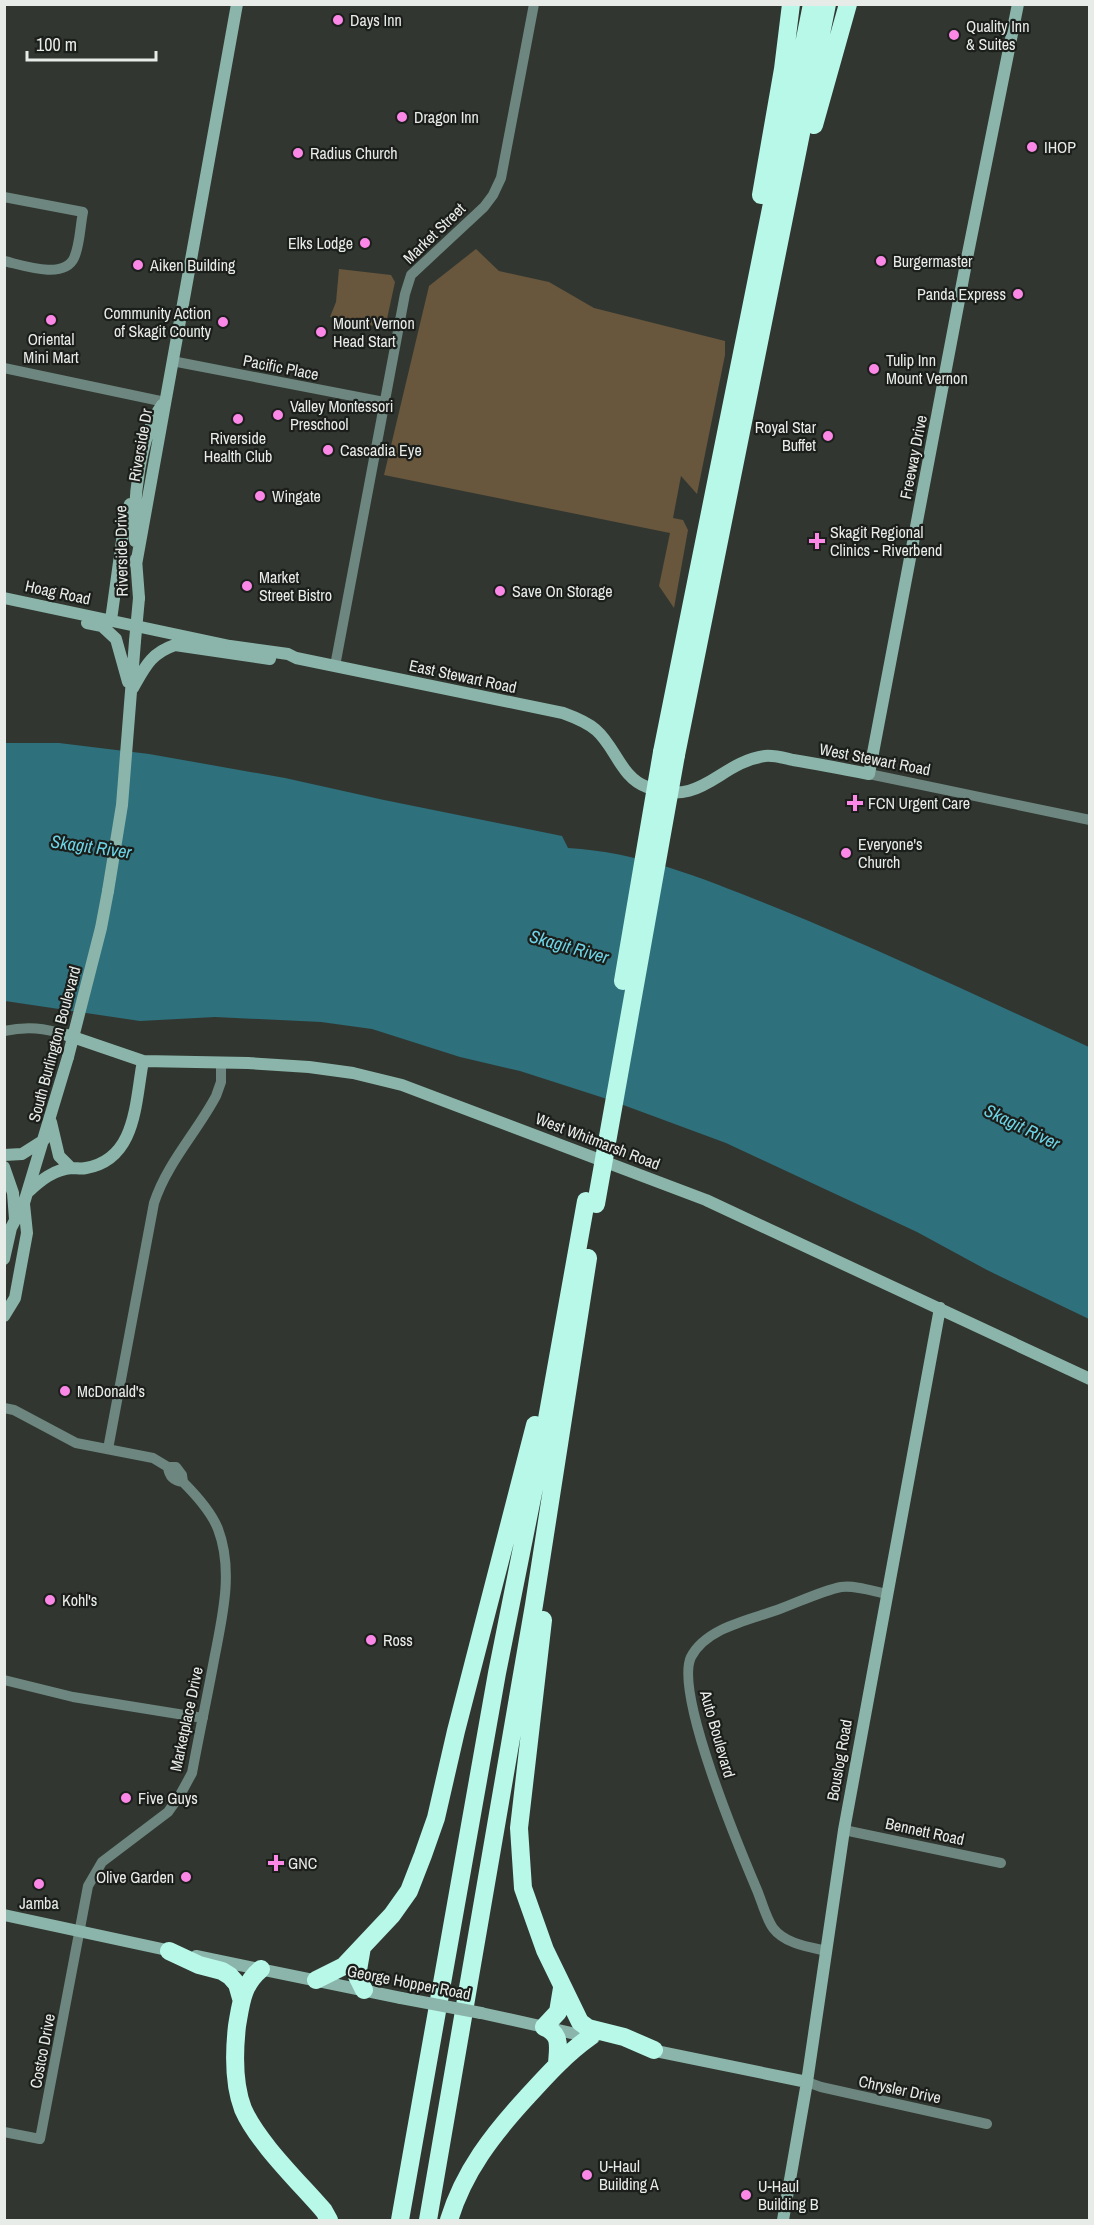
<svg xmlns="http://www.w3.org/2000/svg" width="1094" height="2225" font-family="'Archivo Narrow',sans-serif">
  <rect width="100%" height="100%" fill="#313730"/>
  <path fill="#68563d" d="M476,249l23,22 50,11 45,26 131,33v14l-28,139 -16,-18 -8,42 10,2 5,10 -14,78 -15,-22 11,-53 -286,-58 45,-189z
    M339,269l52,6 4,7 -10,46 -55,-11 6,-15z"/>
  <path fill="#2e707c" d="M4,743h55l90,11 136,24 99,22 178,36 6,12c74,4 141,33 209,60 106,43 209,92 312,139v272l-102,-49 -70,-38 -191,-89 -119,-44 -87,-28 -60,-14 -88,-28 -51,-7 -106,-5 -75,4 -135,-20z"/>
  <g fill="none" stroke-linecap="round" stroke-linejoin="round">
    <path stroke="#6d8780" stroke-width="10" d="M4,197l79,15c-3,15 -3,33 -9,46 -10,22 -52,7 -70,3
      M172,361l212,41
      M4,368l161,34
      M335,666l70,-372 6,-19 73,-68 9,-12 8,-17 33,-174
      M869,774l221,46
      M4,1031c24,-5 40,-3 63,4
      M4,1408l10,2 62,33 77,15 15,9h8l6,8 1,7
      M108,1449l46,-246c13,-40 43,-71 62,-107l5,-14v-19
      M168,1467c1,9 5,14 15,15
      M4,1680l69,17 130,21
      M844,1830l157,33
      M827,1951c-18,-4 -42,-7 -54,-23 -7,-10 -11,-26 -16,-38 -17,-40 -83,-197 -66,-233 15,-29 58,-37 86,-47 20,-7 44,-19 64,-23 15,-2 31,4 45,7
      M807,2082l14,5 166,37
      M4,2132l36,7 48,-253 14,-24 66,-50 12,-17 12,-22c7,-38 15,-75 22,-113 8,-42 20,-89 4,-131 -7,-18 -22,-34 -35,-47"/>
    <path stroke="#8bb5aa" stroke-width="12" d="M135,541c-2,-39 4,-104 27,-136
      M136,559l3,39
      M136,565l101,-561
      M4,598l226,48 7,3
      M111,620l14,-101 5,-15
      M87,623l15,3 14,13 12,43
      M230,646l58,8 8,4 267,55c11,4 24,9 33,17 19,16 25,48 51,57 57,21 70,-24 118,-31 9,-1 19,2 28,4 25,4 51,9 76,14l99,-521 50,-249
      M133,688c12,-21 18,-35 42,-43l95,14
      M108,891l14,-86 13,-164
      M67,1035l76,26 105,2 61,4 44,6 49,12 304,115 384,179
      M51,1122l8,34 12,12
      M4,1155l18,-1 22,-14
      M4,1167l9,26 2,26
      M28,1192c12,-11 26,-23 44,-24 5,0 9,1 14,0 51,-9 49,-66 57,-107
      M4,1259l7,-31 13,-25 44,-146
      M4,1316l11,-18 12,-65 -3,-29
      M4,1915l172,37
      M196,1956l205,42
      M481,2013l113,25
      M646,2049l161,33
      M783,2220l24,-138 37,-252 96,-522"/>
    <path stroke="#b7f8e8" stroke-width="18" d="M814,125l34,-121
      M761,195l22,-126 8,-65
      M662,752l150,-748
      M676,755l151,-751
      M543,1620l-24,208 4,60 22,62 35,72 8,6 36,9 30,13
      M362,1947l-5,29 7,14
      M169,1951l30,14 23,6 8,5 7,8 4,14
      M261,1969c-19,16 -20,34 -24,57 -3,27 -4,57 6,83 15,34 56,73 81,102l5,9
      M316,1980l28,-14 48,-51 17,-24 14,-36 13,-37 20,-87 79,-306
      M557,2064c1,-17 5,-30 -13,-37l14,-15 4,-24
      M400,2220l97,-547 43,-215 46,-257
      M428,2220l106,-615 54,-347
      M449,2220c15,-49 44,-86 78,-123 20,-22 39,-43 63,-60"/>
    <path stroke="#8bb5aa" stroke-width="12" d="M135,641l4,-43
      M68,1057l33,-129 7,-37
      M401,1998l80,15"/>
    <path stroke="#b7f8e8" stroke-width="18" d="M623,981l39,-229
      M596,1204l80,-449"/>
  </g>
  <g fill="#fb87e6" stroke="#1b1e1a" stroke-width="2">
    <circle cx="338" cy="20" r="6"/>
    <circle cx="954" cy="35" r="6"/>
    <circle cx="402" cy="117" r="6"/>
    <circle cx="1032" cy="147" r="6"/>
    <circle cx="298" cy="153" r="6"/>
    <circle cx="365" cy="243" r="6"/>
    <circle cx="881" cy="261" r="6"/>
    <circle cx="138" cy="265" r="6"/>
    <circle cx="1018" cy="294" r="6"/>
    <circle cx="51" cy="320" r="6"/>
    <circle cx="223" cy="322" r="6"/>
    <circle cx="321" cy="332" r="6"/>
    <circle cx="874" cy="369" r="6"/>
    <circle cx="278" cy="415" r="6"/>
    <circle cx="238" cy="419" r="6"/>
    <circle cx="828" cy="436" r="6"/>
    <circle cx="328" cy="450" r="6"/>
    <circle cx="260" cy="496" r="6"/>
    <path d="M814 532h6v6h6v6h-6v6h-6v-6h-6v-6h6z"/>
    <circle cx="247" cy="586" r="6"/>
    <circle cx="500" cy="591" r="6"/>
    <path d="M852 794h6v6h6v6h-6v6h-6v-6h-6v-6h6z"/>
    <circle cx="846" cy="853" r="6"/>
    <circle cx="65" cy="1391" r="6"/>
    <circle cx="50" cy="1600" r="6"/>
    <circle cx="371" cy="1640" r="6"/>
    <circle cx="126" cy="1798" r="6"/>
    <path d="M273 1854h6v6h6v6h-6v6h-6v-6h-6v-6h6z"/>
    <circle cx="186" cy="1877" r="6"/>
    <circle cx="39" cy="1884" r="6"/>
    <circle cx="587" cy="2175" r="6"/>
    <circle cx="746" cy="2195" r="6"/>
  </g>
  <g text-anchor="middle" stroke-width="4.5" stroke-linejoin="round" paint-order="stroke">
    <g font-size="16" fill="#e8ece8" stroke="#1b1e1a" text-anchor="start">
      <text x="350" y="26">Days Inn</text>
      <text x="966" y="32">Quality Inn<tspan x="966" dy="18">&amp; Suites</tspan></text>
      <text x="414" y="123">Dragon Inn</text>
      <text x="1044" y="153">IHOP</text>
      <text x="310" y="159">Radius Church</text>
      <text x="353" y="249" text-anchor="end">Elks Lodge</text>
      <text x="893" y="267">Burgermaster</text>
      <text x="150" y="271">Aiken Building</text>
      <text x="1006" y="300" text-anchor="end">Panda Express</text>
      <text x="211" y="319" text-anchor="end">Community Action<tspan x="211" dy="18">of Skagit County</tspan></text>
      <text x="333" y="329">Mount Vernon<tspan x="333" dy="18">Head Start</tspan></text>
      <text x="51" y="345" text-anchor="middle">Oriental<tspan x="51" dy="18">Mini Mart</tspan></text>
      <text x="886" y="366">Tulip Inn<tspan x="886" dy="18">Mount Vernon</tspan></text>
      <text x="290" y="412">Valley Montessori<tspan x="290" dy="18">Preschool</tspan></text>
      <text x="816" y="433" text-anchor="end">Royal Star<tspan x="816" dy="18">Buffet</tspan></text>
      <text x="238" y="444" text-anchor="middle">Riverside<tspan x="238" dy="18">Health Club</tspan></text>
      <text x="340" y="456">Cascadia Eye</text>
      <text x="272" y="502">Wingate</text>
      <text x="830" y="538">Skagit Regional<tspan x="830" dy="18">Clinics - Riverbend</tspan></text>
      <text x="259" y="583">Market<tspan x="259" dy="18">Street Bistro</tspan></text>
      <text x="512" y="597">Save On Storage</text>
      <text x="868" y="809">FCN Urgent Care</text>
      <text x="858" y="850">Everyone's<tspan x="858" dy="18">Church</tspan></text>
      <text x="77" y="1397">McDonald's</text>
      <text x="62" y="1606">Kohl's</text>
      <text x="383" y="1646">Ross</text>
      <text x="138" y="1804">Five Guys</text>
      <text x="288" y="1869">GNC</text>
      <text x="174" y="1883" text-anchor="end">Olive Garden</text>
      <text x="39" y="1909" text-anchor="middle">Jamba</text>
      <text x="599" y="2172">U-Haul<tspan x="599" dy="18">Building A</tspan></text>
      <text x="758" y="2192">U-Haul<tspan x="758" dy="18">Building B</tspan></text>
    </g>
    <g font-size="16" fill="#e8ece8" stroke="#1b1e1a">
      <text transform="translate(434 233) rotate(-44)" y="6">Market Street</text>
      <text transform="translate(281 367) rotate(11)" y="6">Pacific Place</text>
      <text transform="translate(140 445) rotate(-80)" y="6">Riverside Dr</text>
      <text transform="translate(913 457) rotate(-79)" y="6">Freeway Drive</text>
      <text transform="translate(121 551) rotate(-91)" y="6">Riverside Drive</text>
      <text transform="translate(58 592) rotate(12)" y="6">Hoag Road</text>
      <text transform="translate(463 676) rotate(12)" y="6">East Stewart Road</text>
      <text transform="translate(875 759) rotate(11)" y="6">West Stewart Road</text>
      <text transform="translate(54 1044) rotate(-75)" y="6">South Burlington Boulevard</text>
      <text transform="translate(598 1141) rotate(21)" y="6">West Whitmarsh Road</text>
      <text transform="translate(186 1719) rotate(-78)" y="6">Marketplace Drive</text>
      <text transform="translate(718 1734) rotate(74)" y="6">Auto Boulevard</text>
      <text transform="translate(839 1760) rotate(-80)" y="6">Bouslog Road</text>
      <text transform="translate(925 1831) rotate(12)" y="6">Bennett Road</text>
      <text transform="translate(409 1982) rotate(11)" y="6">George Hopper Road</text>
      <text transform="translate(42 2051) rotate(-79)" y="6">Costco Drive</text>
      <text transform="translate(900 2089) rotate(12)" y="6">Chrysler Drive</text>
    </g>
    <g font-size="18" font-style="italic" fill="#6dd4e7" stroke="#1b1e1a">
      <text transform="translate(91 847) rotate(8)" y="6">Skagit River</text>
      <text transform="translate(569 947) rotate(16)" y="6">Skagit River</text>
      <text transform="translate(1022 1127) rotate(26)" y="6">Skagit River</text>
    </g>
  </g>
  <rect width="1094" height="2225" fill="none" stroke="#e8ece8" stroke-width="12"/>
  <path d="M27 51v9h129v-9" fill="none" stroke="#e8ece8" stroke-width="3"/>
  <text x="36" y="51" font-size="18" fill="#e8ece8" stroke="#1b1e1a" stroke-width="4.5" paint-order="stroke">100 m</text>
</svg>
